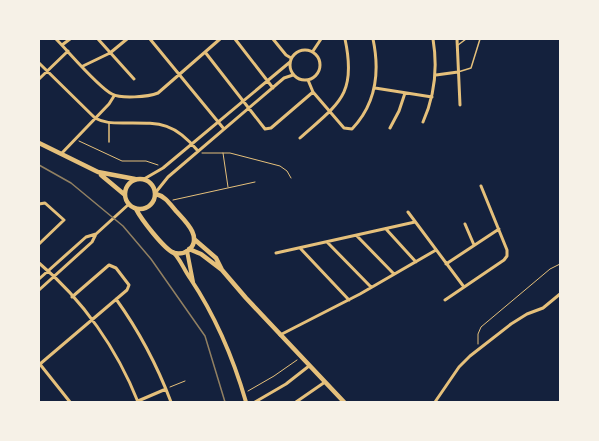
<svg xmlns="http://www.w3.org/2000/svg" width="599" height="441" font-family="'PT Sans Narrow',sans-serif">
  <rect width="100%" height="100%" fill="#14213d"/>
  <g fill="none" stroke-linecap="round" stroke-linejoin="round">
    <path stroke="#e5c07b" stroke-width="1" d="M79,141l43,20h24l12,4
      M202,153h28l50,13 7,5 4,7
      M223,153l5,34
      M173,200l82,-18
      M478,344v-10l3,-7 69,-58 10,-5
      M170,387l15,-6
      M248,391l26,-15 23,-16"/>
    <path stroke="#e5c07b" stroke-width="1.5" d="M458,45l8,-6
      M458,72l13,-4 9,-29
      M109,123v19"/>
    <path stroke="#e5c07b" stroke-width="3" d="M56,39c13,13 42,48 56,55 9,5 36,3 46,-1l62,-54
      M98,39l36,40
      M150,39l74,90
      M235,39l38,49
      M273,39l13,16 5,3
      M457,39l3,66
      M62,45l8,-6
      M290 65a15 15 0 1 1 30 0a15 15 0 1 1-30 0Z
      M313,51l8,-12
      M205,52l60,77 6,-1 42,-36
      M39,63l56,55c9,5 17,5 28,5 36,0 50,-2 75,28
      M83,66l27,-13 17,-14
      M436,75l22,-3
      M39,79l29,-28
      M308,80l5,12 31,36 8,1c24,-25 28,-57 21,-90
      M375,88l57,9
      M423,122c12,-27 15,-53 10,-83
      M390,128l9,-17 6,-18
      M300,138c39,-35 57,-43 45,-99
      M61,154l48,-50 5,-8
      M144,179l19,-11 127,-106
      M156,192l12,-15 116,-99 9,-3
      M39,204l6,-1 19,17 -25,24
      M408,212l56,75
      M465,224l9,21
      M386,229l30,33
      M357,236l37,38
      M327,242l44,45
      M300,248l49,52
      M276,253l139,-31
      M39,263c44,37 78,86 99,139
      M446,264l53,-35
      M39,279l47,-42 10,-3
      M39,290l53,-48 4,-8 33,-30
      M116,299c23,32 41,66 55,103
      M445,300l59,-40 3,-4v-6l-26,-64
      M280,335l80,-41 76,-44
      M39,363l31,39
      M40,364l87,-74 2,-5 -13,-17 -7,-3 -37,32
      M138,401l28,-12
      M255,402l31,-18 23,-18
      M296,402l29,-20
      M435,402l24,-35 11,-11 41,-32 16,-10 16,-6 17,-14"/>
    <path stroke="#e5c07b" stroke-width="4" d="M187,251l6,31
      M173,252c8,8 11,18 17,26 26,39 43,79 56,124"/>
    <path stroke="#e5c07b" stroke-width="4.5" d="M39,143l59,29 37,7
      M101,175l24,20
      M125 194a15 15 0 1 1 30 0a15 15 0 1 1-30 0Z
      M136,209c5,10 28,40 38,44 5,1 11,0 15,-3 14,-13 -4,-29 -13,-39 -6,-7 -11,-15 -20,-17
      M194,239l22,19 6,12 24,28 98,104
      M189,249l12,5 21,16"/>
    <path stroke="#918062" stroke-width="1.5" d="M39,165l32,18 52,43 28,33 54,77 20,66"/>
  </g>
  <rect width="599" height="441" fill="none" stroke="#f6f1e7" stroke-width="80"/>
</svg>
